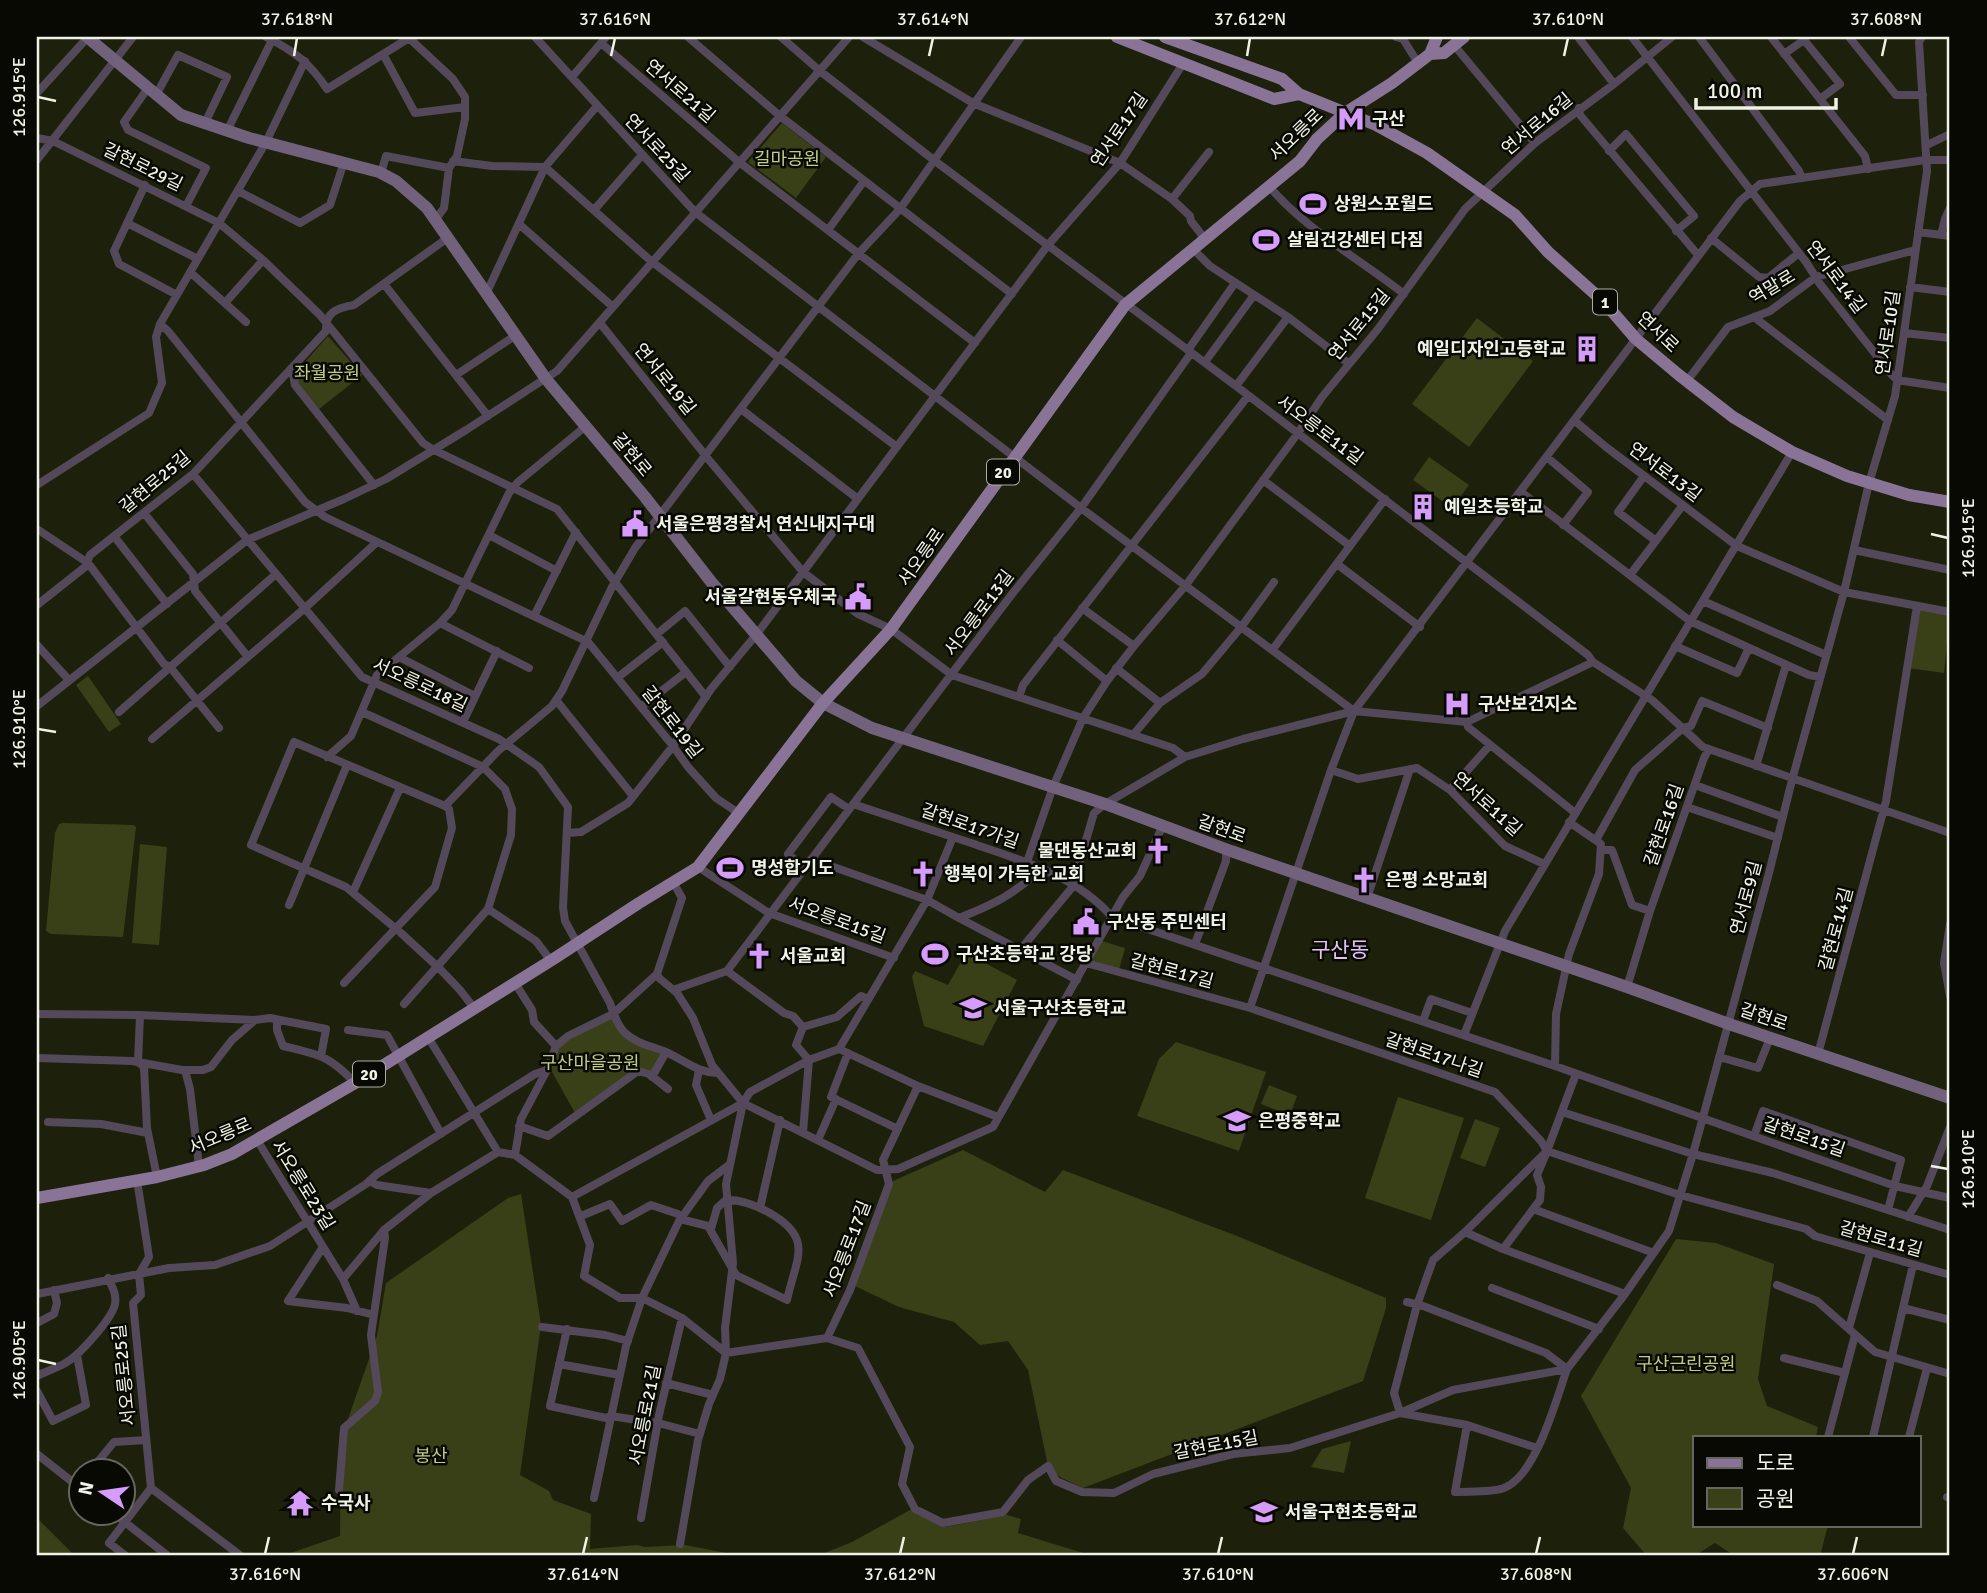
<svg xmlns="http://www.w3.org/2000/svg" width="1987" height="1593" font-family="Signika,'Noto Sans KR',sans-serif">
  <rect width="100%" height="100%" fill="#1d210b"/>
  <path fill="#394017" d="M782,123l44,34 -30,41 -48,-36z
    M1477,318l56,43 -64,86 -57,-43z
    M328,336l34,39 -43,34 -21,-26v-13z
    M1429,457l40,28 -17,23 -39,-28z
    M1918,607l32,5 -6,61 -36,-5z
    M88,676l33,48 -12,8 -33,-47z
    M63,823l71,2 2,2 -13,110 -72,-3 -5,-3 9,-98 4,-9z
    M140,844l27,3 -8,98 -27,-2z
    M1102,941l23,7 -6,22 -29,-8z
    M966,953l51,27 -34,66 -59,-20 -12,-49 3,-6 33,14z
    M613,1017l11,15 37,22 -10,19 -14,-5 -62,45 -24,-43 8,-23 9,-8z
    M1176,1042l90,30 -27,79 -102,-35 22,-57z
    M1269,1085l28,11 -7,19 -29,-11z
    M1398,1097l66,21 -33,102 -66,-22z
    M1475,1119l25,9 -15,39 -25,-9z
    M963,1150l82,42 18,-22 174,66 149,62v10l-23,73 -280,107 -23,-11 -12,-11 -20,-96 -20,-29 -28,4 -26,-23 -55,-15 -44,-21 38,-105z
    M521,1194l20,131 -21,150 29,16 4,9 38,14 -1,35 47,-4 8,2 40,-2 57,11h-460l58,-20 1,-97 36,-103 9,-53 122,-85z
    M1676,1239l40,4 58,21 -16,115 9,27 51,21 -2,10h-121v88h133l-8,31h-85l-20,-13 -21,13h-47l-24,-28 8,-40 -50,-92z
    M1351,1441l-7,32 -33,-6 11,-18z
    M910,1510l35,17 62,-12 14,4 -3,14 75,23h-276l35,-14z
    M37,1519h1l37,37h-38z"/>
  <g fill="none" stroke-linecap="round" stroke-linejoin="round">
    <path stroke="#53495b" stroke-width="8" d="M266,37c28,14 44,26 61,52l82,-51
      M408,37l45,42 12,18v22l-8,37 -8,12 -5,40 -8,11
      M535,37l160,175 386,296 273,203
      M688,37l92,79 232,178
      M781,37l39,34 115,90 301,225 352,269 5,7 59,38 51,47 247,86
      M863,37l110,66 147,60 52,36 18,17 1,5 14,18
      M1396,37l7,2 15,24
      M1578,37l36,47
      M1632,37l174,225 14,22 72,91 5,5 53,8
      M1699,37l100,134 3,7
      M1771,37l94,119 3,13
      M1849,37l47,58h27
      M601,43l138,119 236,181
      M1454,45l81,98
      M383,54l32,59 50,-6
      M1784,54l20,-14 36,44 -20,15
      M572,77l34,-40
      M148,88l-24,34 4,8 78,38 -20,38
      M37,93l51,-56
      M156,95l22,-40 49,22 -22,46
      M1579,108l1,7 118,140
      M227,131l45,-91
      M37,138l16,3 166,82 44,37 57,55 103,128 11,7 123,59 149,188
      M1927,145l23,-11
      M1609,151l17,-17 68,82 -18,15
      M37,160l96,-123
      M453,161l39,5 53,1
      M545,167l106,94 246,186
      M381,173l5,-17 63,12
      M145,185l-31,66 5,13 58,31
      M1268,185c38,45 90,73 136,109
      M238,191l62,32 30,-18 14,-43
      M1172,199l37,-47
      M594,210l48,-55
      M127,223l71,36
      M519,224l94,83
      M828,230l36,-49
      M1918,232l32,4
      M1941,235l4,-16 5,-11
      M1711,238l48,39 9,1 31,-25
      M1193,249l17,17 78,51 60,46
      M190,272l56,50
      M384,284l104,132
      M1910,287l40,5
      M487,292l58,-125 52,-61
      M225,303l38,-43
      M1754,317l134,103
      M600,323l109,137 94,112 55,42 33,15 61,46 221,73 12,9
      M160,324l8,7 137,171 20,15 263,125 85,104 15,21 28,31 24,16
      M1904,333l46,5
      M1188,350l47,-67
      M1205,362l49,-67
      M292,368l3,17 79,100
      M456,375l60,-40
      M1687,381l41,-54 42,-16 46,-34 99,-27
      M1236,386l52,-69
      M741,409l117,90
      M1575,421l31,26 131,99 107,46 106,20
      M1548,458l40,34 -25,33
      M193,474l169,203 137,62 40,28 29,40 -5,100 2,14 45,82c3,10 7,22 15,30 12,11 27,13 41,19 18,8 30,20 51,21
      M1644,476l-26,36 38,29
      M1263,480l87,66
      M37,485l112,-72 13,-30 -6,-46 4,-13 106,-182 39,-81
      M1521,492l169,129 119,54 11,2
      M144,513l49,61 2,17 53,66
      M37,529l51,34 76,101 6,3 49,61
      M489,535l68,36
      M114,536l53,68
      M1854,550l96,20
      M1337,564l83,63
      M1630,575l53,-70
      M1703,601l123,54
      M37,605l48,-38 5,-12 103,-81 133,-143c-1,-19 11,-23 28,-26l95,-68
      M1082,608l52,38
      M534,616l42,-84
      M440,623l89,45
      M657,634l28,-23 45,56
      M1057,640l50,41
      M37,645l31,34
      M1675,646l62,27 12,-25
      M1273,649l112,-150
      M399,657l76,39
      M1116,668l44,35
      M617,678l46,-36
      M1019,697l4,-12 225,-289
      M556,700l77,96
      M37,706l210,-166 97,-41 42,-20 80,-49 91,-59 292,-334
      M641,707l45,-35
      M119,712l157,-138
      M362,712l121,55 22,22 7,20 -1,26 -23,74 -84,95
      M463,722l34,-71
      M1467,722l1,5 106,85
      M1133,735l27,-32 42,-29 40,-48 32,-44
      M152,739l153,-131 72,-66
      M327,757l24,-21 26,-61 63,-52 12,-13 57,-117 9,-11 68,-56
      M1756,766l30,-101
      M1331,770l27,9 59,-11 33,22 55,56 39,18
      M1695,785l88,32
      M1450,790l40,-45
      M853,804c39,13 78,26 118,39 52,18 104,32 141,74l443,149 340,120 55,12
      M445,806l53,-55 54,-45 10,-15 50,-104 23,-39 223,-294 42,-45 121,-172
      M445,806l-151,-64 -43,103 95,42 55,46 39,36 20,21 14,18
      M1687,807l91,31
      M567,833l14,-1 47,-29 45,-57 38,-57 45,-54 292,-390 72,-82 64,-101
      M953,837l-26,63 32,18c38,-15 53,-23 84,-50
      M1596,840l39,-70 48,-42 8,-2 11,-25 66,27
      M1601,850h11l20,55 18,6
      M811,859l116,41 -88,149
      M1027,862l26,-75 30,-69 24,-37 27,-35 52,-61 112,-152 24,-36 56,-68 87,-120 70,-66 79,-59 58,-47
      M698,867l71,46 125,45
      M804,867l-16,-13 43,-57 18,12
      M353,892l47,-104
      M1367,898l43,-129
      M289,905l58,-140
      M488,909l48,32 15,20
      M959,918l61,32 55,-66 1,-10 18,-61 11,-9 80,-47 58,-18 111,-28 113,11 126,-60
      M1950,924l-6,39 6,33
      M1195,944l31,-83v-12
      M1020,950l57,30
      M1086,963l164,45 245,84 46,49 6,10 29,-77
      M727,971l285,-377 69,-86 110,-155
      M727,971l57,42 9,3 10,11 34,-10 24,-21 7,3
      M657,974l2,4 18,15 16,25 19,47 31,38 134,67 21,-1 95,-42 130,-230 17,-21 23,-51
      M344,983l91,-96 17,-59 -3,-19 -4,-3
      M515,983l17,27 2,12 22,24
      M1627,987l23,-76 54,-153 5,-9
      M673,990l54,-19
      M1250,1008l81,-238 23,-59 386,-510 20,-17 165,-24h25
      M37,1014l103,1 115,5 15,-2 56,11 -5,27
      M140,1015l-2,47 6,5 3,61 10,49
      M277,1020v10l6,16c36,9 46,9 72,37
      M1423,1021l8,-22 41,14
      M348,1030l39,5 54,99
      M1464,1035l41,-104 287,-479
      M428,1037l70,115
      M848,1053l-17,44 67,32
      M1818,1054l68,-253 31,-195
      M1719,1057l39,11 12,-30
      M37,1058l95,3 50,9h21l8,-3 21,-27 23,-20
      M1555,1066l1,-52 13,-60 30,-80 2,-30 -32,-22
      M185,1070l5,19 9,77
      M699,1070l-3,15 15,35
      M652,1077l14,-25
      M918,1086l80,31
      M1562,1112l131,42 80,19 177,57
      M48,1122l53,2 47,9
      M519,1126l29,10 90,-65 11,3 19,15
      M803,1132l6,-72 -13,-15 7,-18
      M1754,1136l9,-25 138,49 -13,50
      M257,1140l86,139 14,32
      M818,1140l18,-41
      M1547,1151l133,44 126,34 9,7 135,39
      M515,1155l6,-36 26,-49 9,-24 12,-10 45,-22 44,-40 25,-76 -9,-16
      M137,1180l12,77 -10,17 2,21 -8,8 18,185 90,68
      M369,1181l8,4 54,8
      M572,1197l171,-94
      M760,1208l20,-88
      M1533,1209l121,44
      M581,1216l29,-12 12,17 29,-16 27,9 6,6 24,6 28,49 51,25c9,-42 28,-62 -19,-88 -13,-7 -27,-13 -42,-12l-9,8 -6,21
      M1908,1217l19,-31 23,-59
      M1465,1232l38,17 122,45
      M323,1247l-35,54 59,7 27,7
      M1503,1249l37,-49 1,-13 -4,-12 9,-21
      M343,1279l41,-49 47,-37 67,-41 17,3 57,42 18,48 -6,31 36,22h22l40,20 44,35 101,-15 31,10 52,99 -8,37 13,25 28,14 60,-11 25,-32 20,-14 8,15 26,11 32,1 39,-19 80,-20 57,-6 110,-35 53,-23 114,-21 58,-75 44,-63 24,-77 76,-281 23,-93 52,-188 25,-109 26,-87 32,-225 -8,-129 3,-5
      M1777,1285l40,16 58,51 75,22
      M1492,1288l107,41
      M37,1294l132,-26 46,-3 55,-19 96,-62 11,-10 158,-100 12,-4
      M1407,1302l16,4 123,47 21,16c-11,31 -31,107 -63,119 -14,5 -34,3 -49,4l12,-67
      M1903,1308l47,12
      M37,1323l17,-9 3,-11 -3,-13
      M542,1327l63,8 23,6
      M1849,1328l21,-75
      M567,1329l-17,77 56,12 5,-2 51,8 38,10
      M1784,1358l61,15
      M559,1364l61,11
      M37,1376c9,-5 21,-8 30,-14 13,-8 45,-43 48,-58 2,-9 -3,-18 -7,-26
      M666,1383l47,12
      M37,1391l16,30 33,-16 -9,-50
      M1828,1437l27,-102
      M1873,1437l40,-172
      M1909,1437l18,-69
      M1537,1448l-70,-23 -67,-12 -6,-20 23,-88 16,-45 32,-28 82,-81
      M37,1454l43,34
      M91,1470l23,-28 32,-2
      M339,1490l5,-62 31,-27 3,-9 -7,-57 14,-97 -1,-8
      M1947,1497l3,1
      M594,1498l32,-152 16,-48 37,-77 29,-40 21,-16
      M112,1512l56,44
      M641,1518l18,-103 23,-97
      M680,1544l18,-104 11,-36 11,-25 6,-26 -1,-25 8,-65 -7,-79 17,-81 7,-11 59,-32 30,-11 79,37 -35,74 6,24 -39,106 -23,48
      M126,1556l-17,-13 42,-55"/>
    <path stroke="#71617d" stroke-width="12" d="M87,37l94,78 68,23 130,34 17,9 31,27 119,171 99,118 67,86 84,98 27,22 49,25 233,76 126,47 396,136 102,37 221,74"/>
    <path stroke="#897498" stroke-width="12" d="M1117,37l157,62 25,-5
      M1165,37l117,42 17,15 77,31 51,28 88,62 33,37 56,50 32,37 43,36 54,42 59,35 55,24 62,19 41,7
      M1430,54l7,-17
      M37,1198l120,-21 47,-12 28,-11 123,-71 200,-125 84,-55 59,-36 125,-164 68,-74 234,-324 175,-144 17,-22 28,-26 47,-30 38,-29 14,-1 20,-16"/>
  </g>
  <path fill="none" stroke="#eff3e5" stroke-width="2.5" d="M294,56l3,-18M611,56l4,-18M929,56l4,-18M1247,56l3,-18M1564,56l4,-18M1882,56l4,-18M38,97l18,4M1931,534l17,4M38,729l18,3M1931,1166l17,3M38,1360l18,4M265,1554l4,-17M583,1554l4,-17M900,1554l4,-17M1218,1554l4,-17M1536,1554l4,-17M1853,1554l4,-17"/>
  <defs>
    <g id="metro-bare" transform="scale(2.1)"><path d="M-5.5 5V-5H-3L0 0L3-5H5.5V5H3V-.5L0 4L-3-.5V5Z" fill="#d59cfb" stroke="#080903" stroke-width="2.5" paint-order="stroke"/></g>
    <g id="stadium-bare" transform="scale(2.1)"><path d="M0-5a6.5 5 0 1 0 0 10a6.5 5 0 1 0 0-10ZM-3.5-1.8h7v3.6h-7Z" fill="#d59cfb" stroke="#080903" stroke-width="2.5" paint-order="stroke"/></g>
    <g id="building-bare" transform="scale(2.1)"><path d="M-4-6H4V6H1V3H-1V6H-4ZM-2.5-4.3h1.7v1.8h-1.7ZM.8-4.3h1.7v1.8H.8ZM-2.5-1h1.7V.8h-1.7ZM.8-1h1.7V.8H.8Z" fill="#d59cfb" stroke="#080903" stroke-width="2.5" paint-order="stroke"/></g>
    <g id="civic-bare" transform="scale(2.1)"><path d="M-.6-6.5H3V-4.5H.6V-3L4-1V1h2V6H-6V1h2V-1L-.6-3ZM-1.2 2.5V6h2.4V2.5Z" fill="#d59cfb" stroke="#080903" stroke-width="2.5" paint-order="stroke"/></g>
    <g id="hospital-bare" transform="scale(2.1)"><path d="M-5-5h3v3.5h4V-5h3V5h-3V1.5h-4V5h-3Z" fill="#d59cfb" stroke="#080903" stroke-width="2.5" paint-order="stroke"/></g>
    <g id="church-bare" transform="scale(2.1)"><path d="M-1.2-6h2.4v3.5h3.3v2.4h-3.3V6h-2.4V-.1h-3.3v-2.4h3.3Z" fill="#d59cfb" stroke="#080903" stroke-width="2.5" paint-order="stroke"/></g>
    <g id="school-bare" transform="scale(2.1)"><path d="M0-5L7-2L0 1L-7-2ZM-4 1L0 2.5L4 1V4Q0 6-4 4Z" fill="#d59cfb" stroke="#080903" stroke-width="2.5" paint-order="stroke"/></g>
    <g id="temple-bare" transform="scale(2.1)"><path d="M0-6L5-2H3V0L6.5 2.5H4V6H1.5V3h-3V6H-4V2.5H-6.5L-3 0V-2H-5Z" fill="#d59cfb" stroke="#080903" stroke-width="2.5" paint-order="stroke"/></g>
  </defs>
  <g fill-rule="evenodd">
    <use href="#metro-bare" x="1351" y="119"/>
    <use href="#stadium-bare" x="1313" y="204"/>
    <use href="#stadium-bare" x="1266" y="240"/>
    <use href="#building-bare" x="1587" y="349"/>
    <use href="#building-bare" x="1423" y="507"/>
    <use href="#civic-bare" x="635" y="524"/>
    <use href="#civic-bare" x="858" y="597"/>
    <use href="#hospital-bare" x="1457" y="704"/>
    <use href="#church-bare" x="1158" y="851"/>
    <use href="#stadium-bare" x="730" y="868"/>
    <use href="#church-bare" x="923" y="874"/>
    <use href="#church-bare" x="1364" y="880"/>
    <use href="#civic-bare" x="1086" y="922"/>
    <use href="#stadium-bare" x="935" y="954"/>
    <use href="#church-bare" x="759" y="956"/>
    <use href="#school-bare" x="973" y="1008"/>
    <use href="#school-bare" x="1237" y="1121"/>
    <use href="#temple-bare" x="300" y="1503"/>
    <use href="#school-bare" x="1264" y="1512"/>
  </g>
  <g text-anchor="middle" stroke-width="5" stroke-linejoin="round" paint-order="stroke">
    <g fill="#080903" stroke="#aaada1" stroke-width="2">
      <rect x="1593" y="289.5" width="24" height="25" rx="5"/>
      <rect x="987" y="459.5" width="32" height="25" rx="5"/>
      <rect x="353" y="1061.5" width="32" height="25" rx="5"/>
    </g>
    <g font-size="16" font-weight="bold" fill="#eff3e5">
      <text x="1605" y="308">1</text>
      <text x="1003" y="478">20</text>
      <text x="369" y="1080">20</text>
    </g>
    <g font-size="18" fill="#eff3e5" stroke="#080903">
      <text transform="translate(680 91) rotate(41)" y="6">연서로21길</text>
      <text transform="translate(1537 124) rotate(-40)" y="6">연서로16길</text>
      <text transform="translate(1119 130) rotate(-56)" y="6">연서로17길</text>
      <text transform="translate(1296 135) rotate(-44)" y="6">서오릉로</text>
      <text transform="translate(657 148) rotate(47)" y="6">연서로25길</text>
      <text transform="translate(143 167) rotate(26)" y="6">갈현로29길</text>
      <text transform="translate(1836 277) rotate(53)" y="6">연서로14길</text>
      <text transform="translate(1772 287) rotate(-31)" y="6">역말로</text>
      <text transform="translate(1359 325) rotate(-51)" y="6">연서로15길</text>
      <text transform="translate(1658 332) rotate(44)" y="6">연서로</text>
      <text transform="translate(1888 333) rotate(-82)" y="6">연서로10길</text>
      <text transform="translate(665 379) rotate(51)" y="6">연서로19길</text>
      <text transform="translate(1320 430) rotate(37)" y="6">서오릉로11길</text>
      <text transform="translate(632 455) rotate(50)" y="6">갈현로</text>
      <text transform="translate(1665 472) rotate(37)" y="6">연서로13길</text>
      <text transform="translate(155 482) rotate(-40)" y="6">갈현로25길</text>
      <text transform="translate(921 557) rotate(-55)" y="6">서오릉로</text>
      <text transform="translate(979 613) rotate(-53)" y="6">서오릉로13길</text>
      <text transform="translate(420 685) rotate(25)" y="6">서오릉로18길</text>
      <text transform="translate(672 722) rotate(52)" y="6">갈현로19길</text>
      <text transform="translate(1487 804) rotate(42)" y="6">연서로11길</text>
      <text transform="translate(1664 825) rotate(-71)" y="6">갈현로16길</text>
      <text transform="translate(970 826) rotate(19)" y="6">갈현로17가길</text>
      <text transform="translate(1222 829) rotate(20)" y="6">갈현로</text>
      <text transform="translate(1746 898) rotate(-75)" y="6">연서로9길</text>
      <text transform="translate(837 920) rotate(20)" y="6">서오릉로15길</text>
      <text transform="translate(1836 929) rotate(-75)" y="6">갈현로14길</text>
      <text transform="translate(1172 971) rotate(15)" y="6">갈현로17길</text>
      <text transform="translate(1764 1017) rotate(19)" y="6">갈현로</text>
      <text transform="translate(1434 1055) rotate(19)" y="6">갈현로17나길</text>
      <text transform="translate(220 1136) rotate(-23)" y="6">서오릉로</text>
      <text transform="translate(1804 1137) rotate(19)" y="6">갈현로15길</text>
      <text transform="translate(303 1185) rotate(58)" y="6">서오릉로23길</text>
      <text transform="translate(1881 1239) rotate(16)" y="6">갈현로11길</text>
      <text transform="translate(847 1249) rotate(-69)" y="6">서오릉로17길</text>
      <text transform="translate(124 1375) rotate(-96)" y="6">서오릉로25길</text>
      <text transform="translate(645 1415) rotate(-79)" y="6">서오릉로21길</text>
      <text transform="translate(1216 1445) rotate(-11)" y="6">갈현로15길</text>
    </g>
    <g font-size="18" font-weight="bold" fill="#eff3e5" stroke="#080903" text-anchor="start">
      <text x="1372" y="125">구산</text>
      <text x="1334" y="210">상원스포월드</text>
      <text x="1287" y="246">살림건강센터 다짐</text>
      <text x="1566" y="355" text-anchor="end">예일디자인고등학교</text>
      <text x="1444" y="513">예일초등학교</text>
      <text x="656" y="530">서울은평경찰서 연신내지구대</text>
      <text x="837" y="603" text-anchor="end">서울갈현동우체국</text>
      <text x="1478" y="710">구산보건지소</text>
      <text x="1137" y="857" text-anchor="end">물댄동산교회</text>
      <text x="751" y="874">명성합기도</text>
      <text x="944" y="880">행복이 가득한 교회</text>
      <text x="1385" y="886">은평 소망교회</text>
      <text x="1107" y="928">구산동 주민센터</text>
      <text x="956" y="960">구산초등학교 강당</text>
      <text x="780" y="962">서울교회</text>
      <text x="994" y="1014">서울구산초등학교</text>
      <text x="1258" y="1127">은평중학교</text>
      <text x="321" y="1509">수국사</text>
      <text x="1285" y="1518">서울구현초등학교</text>
    </g>
    <g font-size="18" fill="#bfce83" stroke="#080903">
      <text x="787" y="165">길마공원</text>
      <text x="327" y="379">좌월공원</text>
      <text x="590" y="1069">구산마을공원</text>
      <text x="1686" y="1370">구산근린공원</text>
      <text x="431" y="1462">봉산</text>
    </g>
    <g font-size="21" fill="#e2c3f9" stroke="#080903">
      <text x="1340" y="957">구산동</text>
    </g>
  </g>
  <rect width="1987" height="1593" fill="none" stroke="#080903" stroke-width="77"/>
  <rect x="1693" y="1436" width="228" height="91" fill="#080903" stroke="#64675d" stroke-width="2"/>
  <rect x="1707" y="1458" width="35" height="10" fill="#897498" stroke="#64675d" stroke-width="2"/>
  <text x="1756" y="1470" font-size="21" fill="#eff3e5">도로</text>
  <rect x="1707" y="1488" width="35" height="21" fill="#394017" stroke="#64675d" stroke-width="2"/>
  <text x="1756" y="1506" font-size="21" fill="#eff3e5">공원</text>
  <g transform="translate(102 1492) rotate(283)"><circle r="33" fill="#080903" stroke="#64675d" stroke-width="2"/>
  <path d="M0-5L12 26L0 18L-12 26Z" fill="#d59cfb"/>
  <text y="-10" font-size="19" font-weight="bold" text-anchor="middle" fill="#eff3e5">N</text>
  </g>
  <path d="M1696 98v10h140v-10" fill="none" stroke="#eff3e5" stroke-width="3.5"/>
  <text x="1707" y="98" font-size="21" fill="#eff3e5" stroke="#080903" stroke-width="5" paint-order="stroke">100 m</text>
  <rect x="38" y="38" width="1910" height="1516" fill="none" stroke="#eff3e5" stroke-width="2.5"/>
  <g font-size="18" text-anchor="middle" fill="#eff3e5">
    <text x="297" y="25">37.618°N</text>
    <text x="615" y="25">37.616°N</text>
    <text x="933" y="25">37.614°N</text>
    <text x="1250" y="25">37.612°N</text>
    <text x="1568" y="25">37.610°N</text>
    <text x="1886" y="25">37.608°N</text>
    <text transform="translate(19 97) rotate(-90)" y="6">126.915°E</text>
    <text transform="translate(1968 538) rotate(-90)" y="6">126.915°E</text>
    <text transform="translate(19 729) rotate(-90)" y="6">126.910°E</text>
    <text transform="translate(1968 1169) rotate(-90)" y="6">126.910°E</text>
    <text transform="translate(19 1360) rotate(-90)" y="6">126.905°E</text>
    <text x="265" y="1580">37.616°N</text>
    <text x="583" y="1580">37.614°N</text>
    <text x="900" y="1580">37.612°N</text>
    <text x="1218" y="1580">37.610°N</text>
    <text x="1536" y="1580">37.608°N</text>
    <text x="1853" y="1580">37.606°N</text>
  </g>
</svg>
